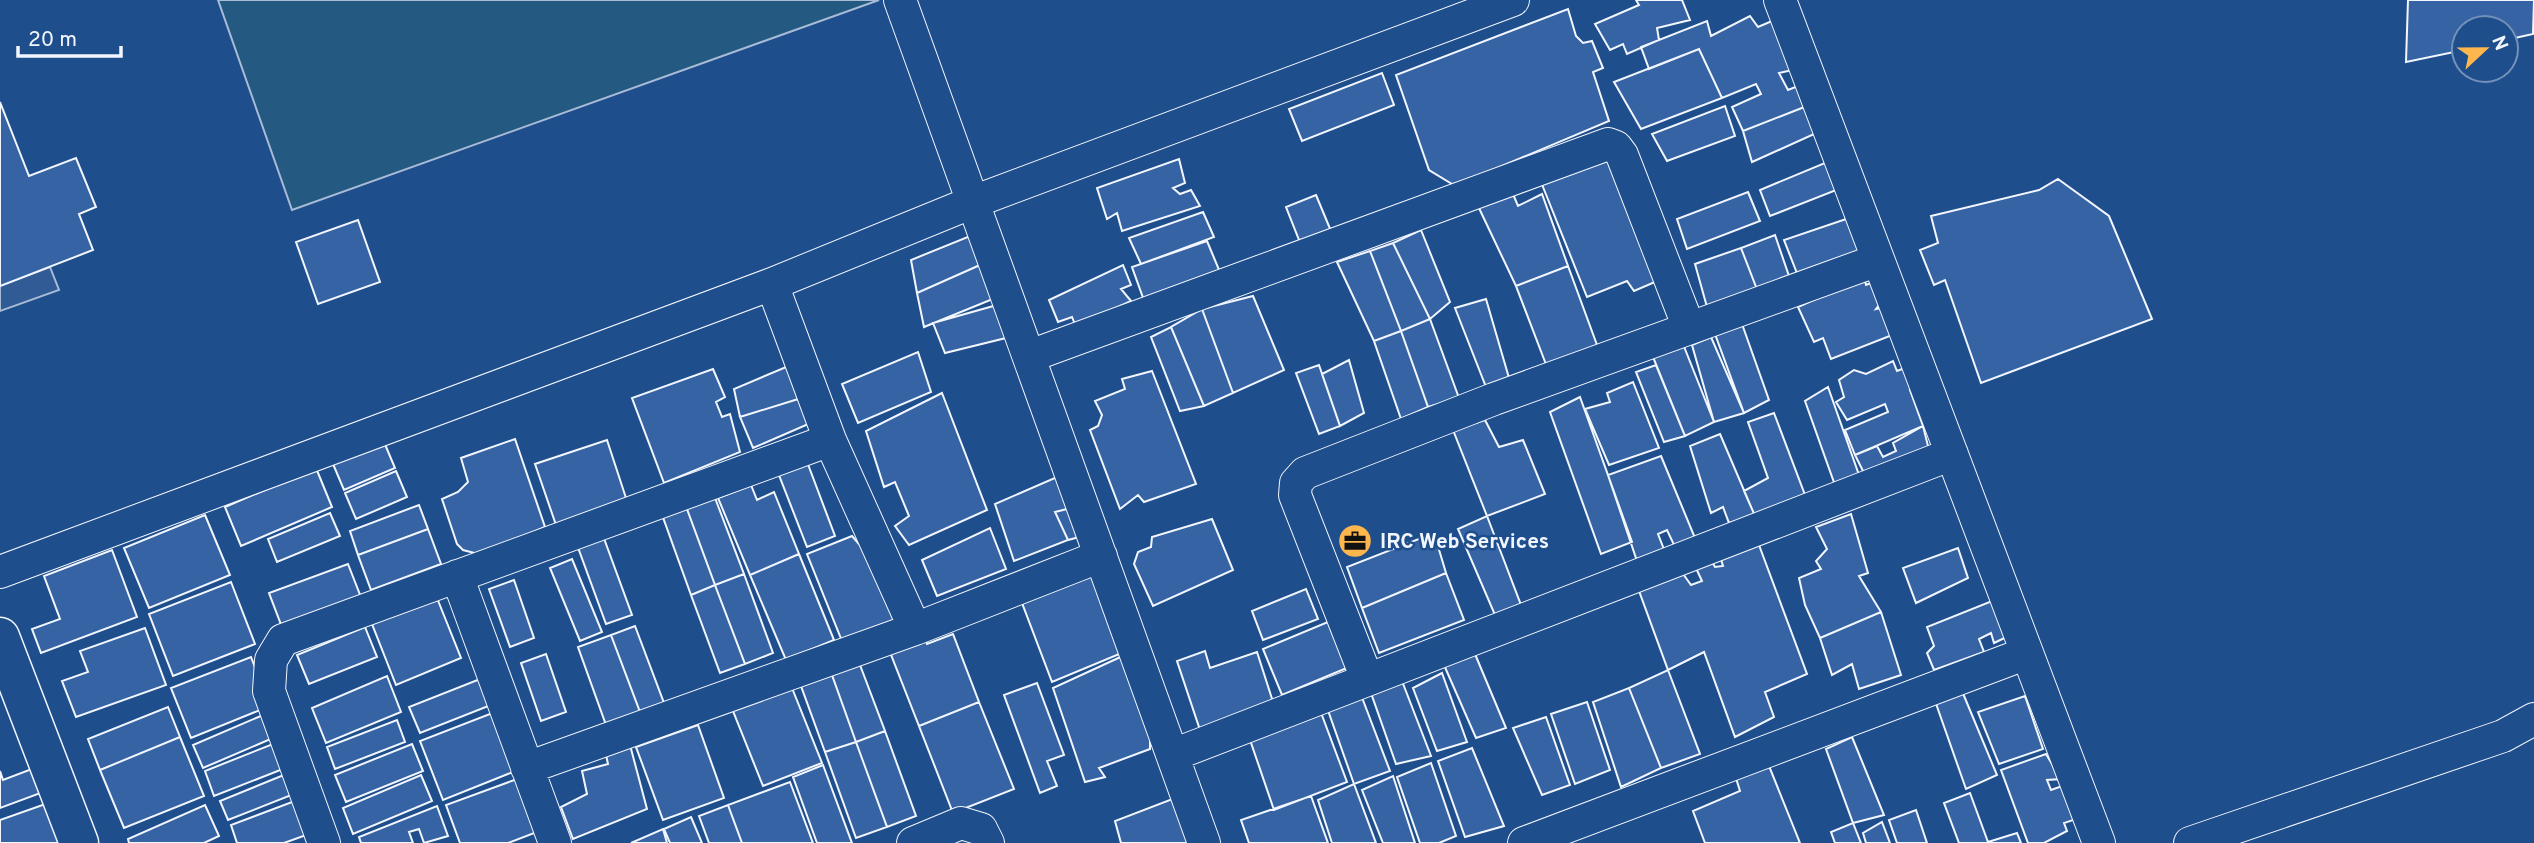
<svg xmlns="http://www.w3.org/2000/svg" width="2534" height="843" font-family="Overpass,sans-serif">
  <rect width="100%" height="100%" fill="#1f4e8c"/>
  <path fill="#245a82" stroke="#a8bbd7" stroke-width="2" d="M218,0h661l-587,210z"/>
  <path fill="#305b95" stroke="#a8bbd7" stroke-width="2" d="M50,267l9,23 -59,21v-25z"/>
  <path fill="#3563a3" stroke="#f2f6ff" stroke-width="2" d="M1636,0h46l8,20 -33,8 2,12 -32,14 -4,-10 -13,6 -15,-26 44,-19z
    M2408,0h126l-1,34 -27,6v-12h-42v22l-58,12z
    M1568,9l8,27 7,7 9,-2 11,27 -10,4 16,49 -145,61 -12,2 -23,-14 -33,-95z
    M1750,16l8,11 26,-11 17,52 -22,5 9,17 15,-6 9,20 -69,27 -11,-24 29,-13 -5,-10 -34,14 -23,-49 -50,20 -8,-22 66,-26 4,15z
    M1699,49l23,49 -81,31 -27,-47z
    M1382,73l12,32 -92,36 -13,-32z
    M0,102l29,74 47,-18 20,49 -17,7 14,36 -93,36z
    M1812,104l11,26 -71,32 -9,-31z
    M1725,106l10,30 -68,25 -15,-27z
    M1616,158l46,121 -28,12 -7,-10 -40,16 -46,-115z
    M1179,159l6,24 -12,5 7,6 11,-4 9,16 -78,25 -5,-18 -10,6 -10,-31z
    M1832,160l7,29 -69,27 -10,-26z
    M2058,179l51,37 43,103 -171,64 -36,-103 -11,5 -14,-35 18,-7 -7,-27 108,-26z
    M1748,192l12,29 -73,28 -10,-30z
    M1513,194l5,12 24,-12 26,72 -52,20 -38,-80z
    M1316,195l20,48 -31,12 -19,-48z
    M1203,212l11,25 -73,27 -12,-26z
    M1855,216l17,36 -72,29 -16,-41z
    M358,220l22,62 -62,22 -22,-62z
    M1421,230l29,72 -20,17 -37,-76z
    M980,232l9,29 -72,32 -6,-33z
    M1775,235l15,44 -32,13 -17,-44z
    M1207,241l15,36 -76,29 -14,-39z
    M1393,243l37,76 -29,12 -31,-80z
    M1741,248l17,44 -51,15 -12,-43z
    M1370,251l31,80 -27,10 -37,-79z
    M989,261l16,33 -81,33 -7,-34z
    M1123,265l8,20 -10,4 10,12 -55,26 -4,-10 -14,5 -9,-22z
    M1568,266l29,79 -50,22 -31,-81z
    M1864,277l2,8 16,-6 4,17 -10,13 12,-3 12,26 -69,27 -8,-21 -9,4 -16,-35z
    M1253,296l31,74 -51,23 -31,-84z
    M1486,299l23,79 -23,9 -31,-79z
    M997,305l13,32 -65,16 -12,-30z
    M1202,309l31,84 -29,13 -33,-79z
    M1430,319l29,79 -31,9 -27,-76z
    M1742,324l27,76 -25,13 -29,-79z
    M1171,327l33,79 -24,5 -29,-74z
    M1401,331l27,76 -27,12 -27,-78z
    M1711,337l33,76 -30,9 -22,-77z
    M1683,344l31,78 -29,14 -32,-79z
    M918,352l13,40 -73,31 -16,-39z
    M1349,360l15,53 -24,13 -18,-52z
    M1893,361l4,10 18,-7 7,21 -12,5 13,36 -68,29 -10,-25 43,-18 -3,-8 -38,16 -11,-18 8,-5 -5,-17 15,-10 12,4z
    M798,362l13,33 -71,22 -6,-28z
    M1319,365l21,61 -21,8 -23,-61z
    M1656,365l29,71 -21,6 -28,-70z
    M713,369l12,28 -9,5 6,15 8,-3 10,38 -76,31 -32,-85z
    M1152,371l44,113 -52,18 -6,-7 -18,14 -30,-79 8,-4 4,-11 -7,-14 30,-12 -3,-10z
    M1633,382l26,66 -50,17 -24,-56 25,-7 -3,-9z
    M1828,387l31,88 -23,13 -31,-87z
    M942,393l45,117 -78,35 -14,-19 14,-10 -14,-34 -11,5 -18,-56z
    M811,395l9,24 -67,29 -13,-31z
    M1580,397l52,145 -31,12 -51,-142z
    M1774,413l31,82 -50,21 -11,-25 24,-13 -20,-56z
    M1485,420l14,27 24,-7 22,54 -58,22 -34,-86z
    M1923,426l8,32 -63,23 -13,-26 22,-9 6,11 13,-6 -3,-8z
    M1720,434l35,82 -26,7 -6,-16 -12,6 -21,-67z
    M515,439l30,88 -63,28 -19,-5 -6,-6 -15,-45 16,-7 10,-10 -7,-24z
    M607,440l20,61 -71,24 -21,-61z
    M384,442l11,26 -51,22 -11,-26z
    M1661,456l34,82 -20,9 -8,-17 -9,4 9,23 -29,7 -30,-89z
    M806,459l29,77 -28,11 -30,-77z
    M316,468l16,39 -91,39 -16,-39z
    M396,471l11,26 -51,22 -11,-26z
    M1057,477l14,31 -16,4 13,28 -54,21 -19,-57z
    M751,485l6,15 17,-8 25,62 -49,21 -32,-77z
    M712,490l32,84 -29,11 -31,-84z
    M684,501l31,84 -24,10 -31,-86z
    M419,505l9,24 -70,26 -8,-24z
    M1071,508l12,28 -15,4 -13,-28z
    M330,513l10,23 -63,26 -9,-23z
    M1851,514l17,59 -9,3 22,36 -61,26 -15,-33 -6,-27 22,-9 -5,-8 11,-12 -11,-22z
    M205,515l25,60 -81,33 -25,-60z
    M1487,516l34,89 -26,10 -37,-86z
    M1212,519l21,51 -80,36 -19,-42 4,-12 13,-5 1,-10z
    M990,528l16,41 -69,27 -15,-36z
    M428,529l13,35 -70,26 -13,-35z
    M602,533l30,82 -26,9 -30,-82z
    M1434,533l12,40 -84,35 -15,-41z
    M852,536l35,40 16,41 -61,24 -35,-87z
    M1756,537l51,137 -42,18 9,25 -39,20 -31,-85 -36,18 -33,-90 46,-9 10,14 11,-4 -7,-15 16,-6 4,7 8,-1 -4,-13z
    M1958,548l10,30 -52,25 -13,-35z
    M112,550l25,67 -96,36 -9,-24 28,-10 -16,-43z
    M799,554l35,86 -48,20 -36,-85z
    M572,559l30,73 -22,9 -30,-73z
    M348,564l16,41 -79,30 -16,-42z
    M1091,571l38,79 -77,32 -33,-87z
    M1446,573l18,47 -85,33 -17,-45z
    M744,574l29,79 -28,11 -30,-79z
    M514,580l20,58 -24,9 -21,-58z
    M231,582l24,62 -82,32 -24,-62z
    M715,585l30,79 -25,9 -29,-78z
    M1306,589l12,30 -55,21 -11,-29z
    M2002,597l13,36 -21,10 -3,-10 -12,6 5,13 -50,18 -7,-17 7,-7 -7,-19z
    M437,598l24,60 -65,27 -24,-61z
    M1881,612l20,63 -42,14 -7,-25 -20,11 -12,-37z
    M1335,619l19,46 -72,30 -19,-46z
    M635,626l29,77 -24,9 -29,-77z
    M365,627l12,30 -68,27 -12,-29z
    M145,628l21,57 -90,32 -14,-36 26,-9 -8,-21z
    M923,634l4,10 26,-10 26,68 -60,24 -31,-79z
    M611,635l29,77 -34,13 -28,-78z
    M1205,651l5,17 47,-16 17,53 -74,25 -23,-69z
    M546,654l20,58 -25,9 -20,-58z
    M1127,654l23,75v20l-51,19 6,9 -20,5 -32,-94z
    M1475,654l31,74 -30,10 -32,-73z
    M251,657l19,49 -79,32 -20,-50z
    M860,665l25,66 -29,11 -24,-67z
    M1668,670l32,84 -39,14 -32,-80z
    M1442,673l25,69 -30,9 -24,-63z
    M832,675l24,67 -31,10 -24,-66z
    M387,676l14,36 -75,31 -14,-35z
    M480,679l11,26 -71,28 -11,-26z
    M1402,681l29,75 -35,8 -25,-71z
    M1037,683l27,72 -17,6 10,25 -17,7 -36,-98z
    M1358,687l32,84 -36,13 -30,-85z
    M792,688l30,75 -59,23 -34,-85z
    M1629,688l32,80 -40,19 -28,-85z
    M1962,691l35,84 -31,14 -32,-91z
    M2025,696l18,53 -44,15 -21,-52z
    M979,702l35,87 -61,24 -34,-87z
    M1317,702l30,80 -73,28 -26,-76z
    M1587,702l23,68 -35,14 -24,-70z
    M168,707l12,30 -80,33 -12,-31z
    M270,712l10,23 -77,33 -10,-23z
    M495,712l23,58 -75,30 -23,-59z
    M1546,717l24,68 -28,10 -29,-67z
    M397,720l8,22 -70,27 -8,-22z
    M698,725l26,73 -61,22 -27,-73z
    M885,731l31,85 -29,11 -31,-85z
    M180,737l24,59 -80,32 -24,-58z
    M1852,737l32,78 -31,8 -27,-74z
    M278,742l10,25 -74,29 -9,-25z
    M856,742l31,85 -31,11 -31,-86z
    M412,744l11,27 -77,31 -11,-27z
    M630,745l17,64 -74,30 -12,-32 26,-13 -5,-23 26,-7 -2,-9z
    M1472,748l32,78 -39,11 -27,-76z
    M2046,754l15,25 -14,1 4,10 14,-5 17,32 -18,6 3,8 -23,12h-16l-27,-73z
    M1767,761l33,82h-95l-12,-32 47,-20 -6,-19z
    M1431,763l25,73 -17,7h-19l-23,-66z
    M823,765l29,78h-35l-24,-66z
    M37,767l9,24 -46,17v-37l3,9z
    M291,772l8,20 -71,28 -8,-19z
    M421,775l11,26 -79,33 -10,-26z
    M1393,776l22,67h-32l-21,-53z
    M517,779l20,53 -29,11h-48l-14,-38z
    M790,782l23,61h-71l-14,-38z
    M1354,784l22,59h-44l-14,-43z
    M1970,793l18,49 29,-9 4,10h-62l-15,-40z
    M1311,796l17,47h-79l-8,-23z
    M1175,798l16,45h-70l-6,-22z
    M300,799l12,34 -28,10h-47l-6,-18z
    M51,802l14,41h-65v-23z
    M205,805l14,31 -15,7h-75l-1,-4z
    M728,805l14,38h-33l-10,-27z
    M437,806l11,30 -24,7 -5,-14 -10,3 4,11h-52l-2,-6z
    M1916,810l11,33h-30l-8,-23z
    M691,817l11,26h-32l-6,-14z
    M1882,822l8,21h-24l-3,-10z
    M1853,823l8,20h-26l-4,-11z
    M663,829l4,14h-36z"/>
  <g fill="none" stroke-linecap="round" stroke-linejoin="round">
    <g stroke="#f2f6ff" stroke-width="34">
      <path id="street" d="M900,0l304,843
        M1780,0l319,843
        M772,284l58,156 85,189
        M1030,356l578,-212 8,3 6,8 67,173
        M0,572l772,-288 201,-82 540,-202
        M457,576l98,267
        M1367,679l-72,-184 1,-12 9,-10 189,-74 384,-139
        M1173,755l779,-301
        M527,768l388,-139 186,-73
        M324,843l-55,-152 2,-31 12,-20 547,-200
        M913,843l48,-20 20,6 7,14
        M1524,843l503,-190
        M2190,843l313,-107 31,-17"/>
    </g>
    <g stroke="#f2f6ff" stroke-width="41">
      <path id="secondary" d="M0,637l79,206"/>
    </g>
    <use href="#street" stroke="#1f4e8c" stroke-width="32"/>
    <use href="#secondary" stroke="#1f4e8c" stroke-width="38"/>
  </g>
  <defs>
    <g id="office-disc" transform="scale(1.75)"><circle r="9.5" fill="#ffb74d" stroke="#1f4e8c"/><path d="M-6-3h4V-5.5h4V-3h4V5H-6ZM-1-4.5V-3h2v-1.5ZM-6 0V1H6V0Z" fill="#111"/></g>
  </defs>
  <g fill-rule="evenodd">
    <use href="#office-disc" x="1355" y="541"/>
  </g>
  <g text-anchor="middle" stroke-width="5" stroke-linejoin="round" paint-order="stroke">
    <g font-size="21" font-weight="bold" fill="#f2f6ff" stroke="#1f4e8c" text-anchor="start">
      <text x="1380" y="548">IRC Web Services</text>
    </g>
  </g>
  <g transform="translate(2485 49) rotate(68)"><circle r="33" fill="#1f4e8c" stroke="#7391ba" stroke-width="2"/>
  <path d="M0-5L12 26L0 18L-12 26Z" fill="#ffb74d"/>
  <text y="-10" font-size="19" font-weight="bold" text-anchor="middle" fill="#f2f6ff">N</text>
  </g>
  <path d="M18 46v10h103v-10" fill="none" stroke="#f2f6ff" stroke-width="3.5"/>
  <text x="28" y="46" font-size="21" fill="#f2f6ff" stroke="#1f4e8c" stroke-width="5" paint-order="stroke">20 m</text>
</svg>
